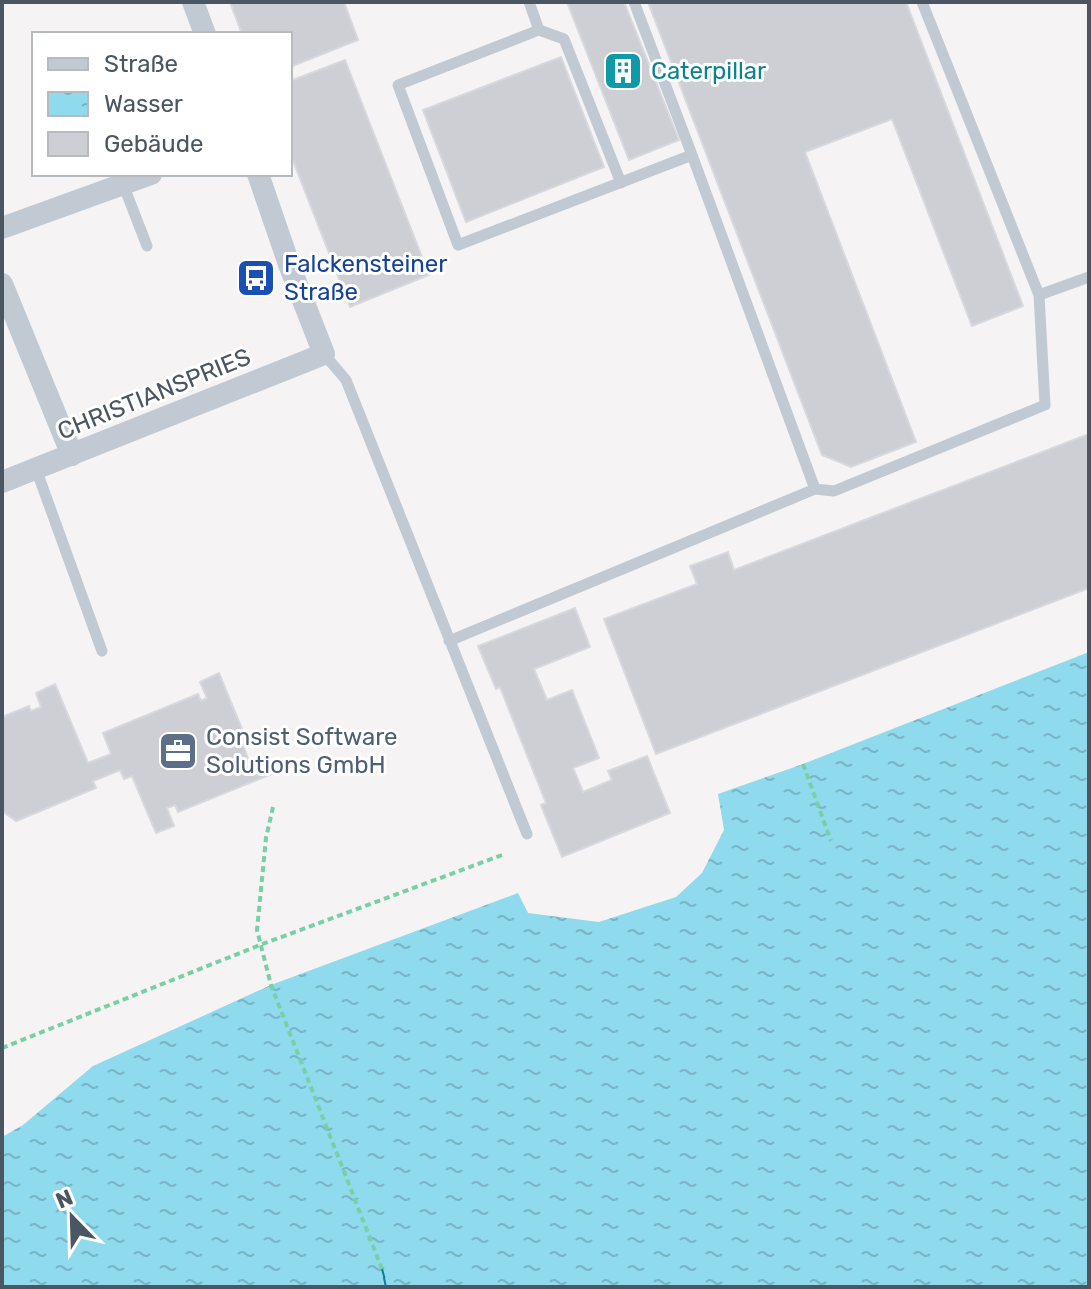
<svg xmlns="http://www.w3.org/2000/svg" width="1091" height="1289" font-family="Rubik,sans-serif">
  <defs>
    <pattern id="water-ripples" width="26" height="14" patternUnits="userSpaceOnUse" patternTransform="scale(2)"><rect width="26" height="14" fill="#90daee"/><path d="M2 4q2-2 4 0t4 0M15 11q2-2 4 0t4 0" fill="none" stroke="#78b4c4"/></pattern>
  </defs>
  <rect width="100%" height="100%" fill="#f5f3f3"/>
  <path fill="url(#water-ripples)" d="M1089,652v635h-1087v-150l21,-12 70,-59 178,-81 247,-92 10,20 71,9 77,-25 26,-24 22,-43 -6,-36 85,-30z"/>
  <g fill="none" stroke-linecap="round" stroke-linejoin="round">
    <path stroke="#0c7c9b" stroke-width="2" stroke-dasharray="10 8" stroke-linecap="butt" d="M386,1287l-4,-18 5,18"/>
  </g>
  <path fill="#cdcfd5" stroke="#d7d9de" stroke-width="2" d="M230,2h114l14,38 -68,27v-33h-48z
    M567,2h57l55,138 -50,20z
    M648,2h258l117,304 -51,20 -80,-207 -87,33 111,290 -65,25 -29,-12z
    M561,57l43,110 -138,55 -43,-112z
    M345,60l84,215 -79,32 -60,-154v-72z
    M1089,434v154l-433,166 -52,-135 93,-35 -7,-18 38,-14 6,18z
    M575,608l15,39 -56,22 13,31 25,-10 27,68 -26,10 10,24 29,-12 -4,-9 39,-15 23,57 -108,44 -21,-52 5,-2 -46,-116 -4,2 -18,-43z
    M219,673l30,73 -5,2 5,13 15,-6 8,19 -94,38 -3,-7 -8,3 7,18 -18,7 -24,-57 -8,3 -4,-9 -27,11 3,7 -80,33 -14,-10v-94l27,-11 2,5 10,-4 -5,-14 19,-9 33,79 23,-9 -8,-21 95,-39 3,7 6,-3 -7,-16z"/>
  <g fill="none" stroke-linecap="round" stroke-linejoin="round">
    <path stroke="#7ad0a6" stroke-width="4" stroke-dasharray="6 4" stroke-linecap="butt" d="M803,764l28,77
      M273,807l-7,31 -9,92 14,55 111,284
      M2,1048l258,-103 242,-90"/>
    <path stroke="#c1cad2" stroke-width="11" d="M529,2l10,28
      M922,2l117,293
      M692,155l123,334
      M621,183l-57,-144 -25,-9 -141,55 60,160 234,-90 -58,-153
      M123,184l24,62
      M324,354l22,26 181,454
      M36,469l66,182
      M449,641l366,-152 19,2 211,-86 -6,-110 50,-18"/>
    <path stroke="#c1cad2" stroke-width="22" d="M193,2l12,32
      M2,228l149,-54
      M2,284l70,171
      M2,482l322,-128 -34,-87 -32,-93"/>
  </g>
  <defs>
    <g id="building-square" transform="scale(2)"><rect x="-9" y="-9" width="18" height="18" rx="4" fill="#0f9aa8" stroke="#fff"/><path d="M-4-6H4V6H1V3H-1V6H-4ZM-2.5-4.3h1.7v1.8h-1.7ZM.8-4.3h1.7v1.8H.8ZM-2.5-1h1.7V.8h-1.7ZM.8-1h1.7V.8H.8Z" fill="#fff"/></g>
    <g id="bus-square" transform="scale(2)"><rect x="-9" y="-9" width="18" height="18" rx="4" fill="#1a4fb4" stroke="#fff"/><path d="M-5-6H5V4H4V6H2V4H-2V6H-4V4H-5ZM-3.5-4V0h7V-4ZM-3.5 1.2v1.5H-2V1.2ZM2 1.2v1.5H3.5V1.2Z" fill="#fff"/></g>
    <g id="office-square" transform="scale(2)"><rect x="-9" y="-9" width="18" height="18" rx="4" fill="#5c6f8a" stroke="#fff"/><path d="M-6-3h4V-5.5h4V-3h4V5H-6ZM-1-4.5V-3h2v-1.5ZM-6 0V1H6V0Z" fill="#fff"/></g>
  </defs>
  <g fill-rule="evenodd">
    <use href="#building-square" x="623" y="71"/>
    <use href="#bus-square" x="256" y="278"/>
    <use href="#office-square" x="178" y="751"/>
  </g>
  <g text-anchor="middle" stroke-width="6" stroke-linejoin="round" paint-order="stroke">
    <g font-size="24" fill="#0d838f" stroke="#fff" text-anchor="start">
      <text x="651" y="79">Caterpillar</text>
    </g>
    <g font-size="24" fill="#164399" stroke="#fff" text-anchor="start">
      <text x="284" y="272">Falckensteiner<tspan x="284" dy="28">Straße</tspan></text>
    </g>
    <g font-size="24" fill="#4a5661" stroke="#fff">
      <text transform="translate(154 394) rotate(-22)" y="8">CHRISTIANSPRIES</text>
    </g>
    <g font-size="24" fill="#4e5e75" stroke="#fff" text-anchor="start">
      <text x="206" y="745">Consist Software<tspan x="206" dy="28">Solutions GmbH</tspan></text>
    </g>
  </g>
  <rect width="1091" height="1289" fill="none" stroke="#4a5661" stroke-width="8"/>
  <rect x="32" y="32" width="260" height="144" fill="#ffffff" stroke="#b7bbc0" stroke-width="2"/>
  <rect x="48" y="58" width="40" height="12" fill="#c1cad2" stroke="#b7bbc0" stroke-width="2"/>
  <text x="104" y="72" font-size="24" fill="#4a5661">Straße</text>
  <rect x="48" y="92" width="40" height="24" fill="url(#water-ripples)" stroke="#b7bbc0" stroke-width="2"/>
  <text x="104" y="112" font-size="24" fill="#4a5661">Wasser</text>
  <rect x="48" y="132" width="40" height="24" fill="#cdcfd5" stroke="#b7bbc0" stroke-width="2"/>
  <text x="104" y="152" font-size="24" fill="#4a5661">Gebäude</text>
  <g transform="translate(72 1217) rotate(337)" stroke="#ffffff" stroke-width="6" paint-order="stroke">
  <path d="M0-6L14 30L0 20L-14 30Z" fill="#4a5661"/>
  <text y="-12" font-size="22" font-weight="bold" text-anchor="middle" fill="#4a5661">N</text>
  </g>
</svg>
